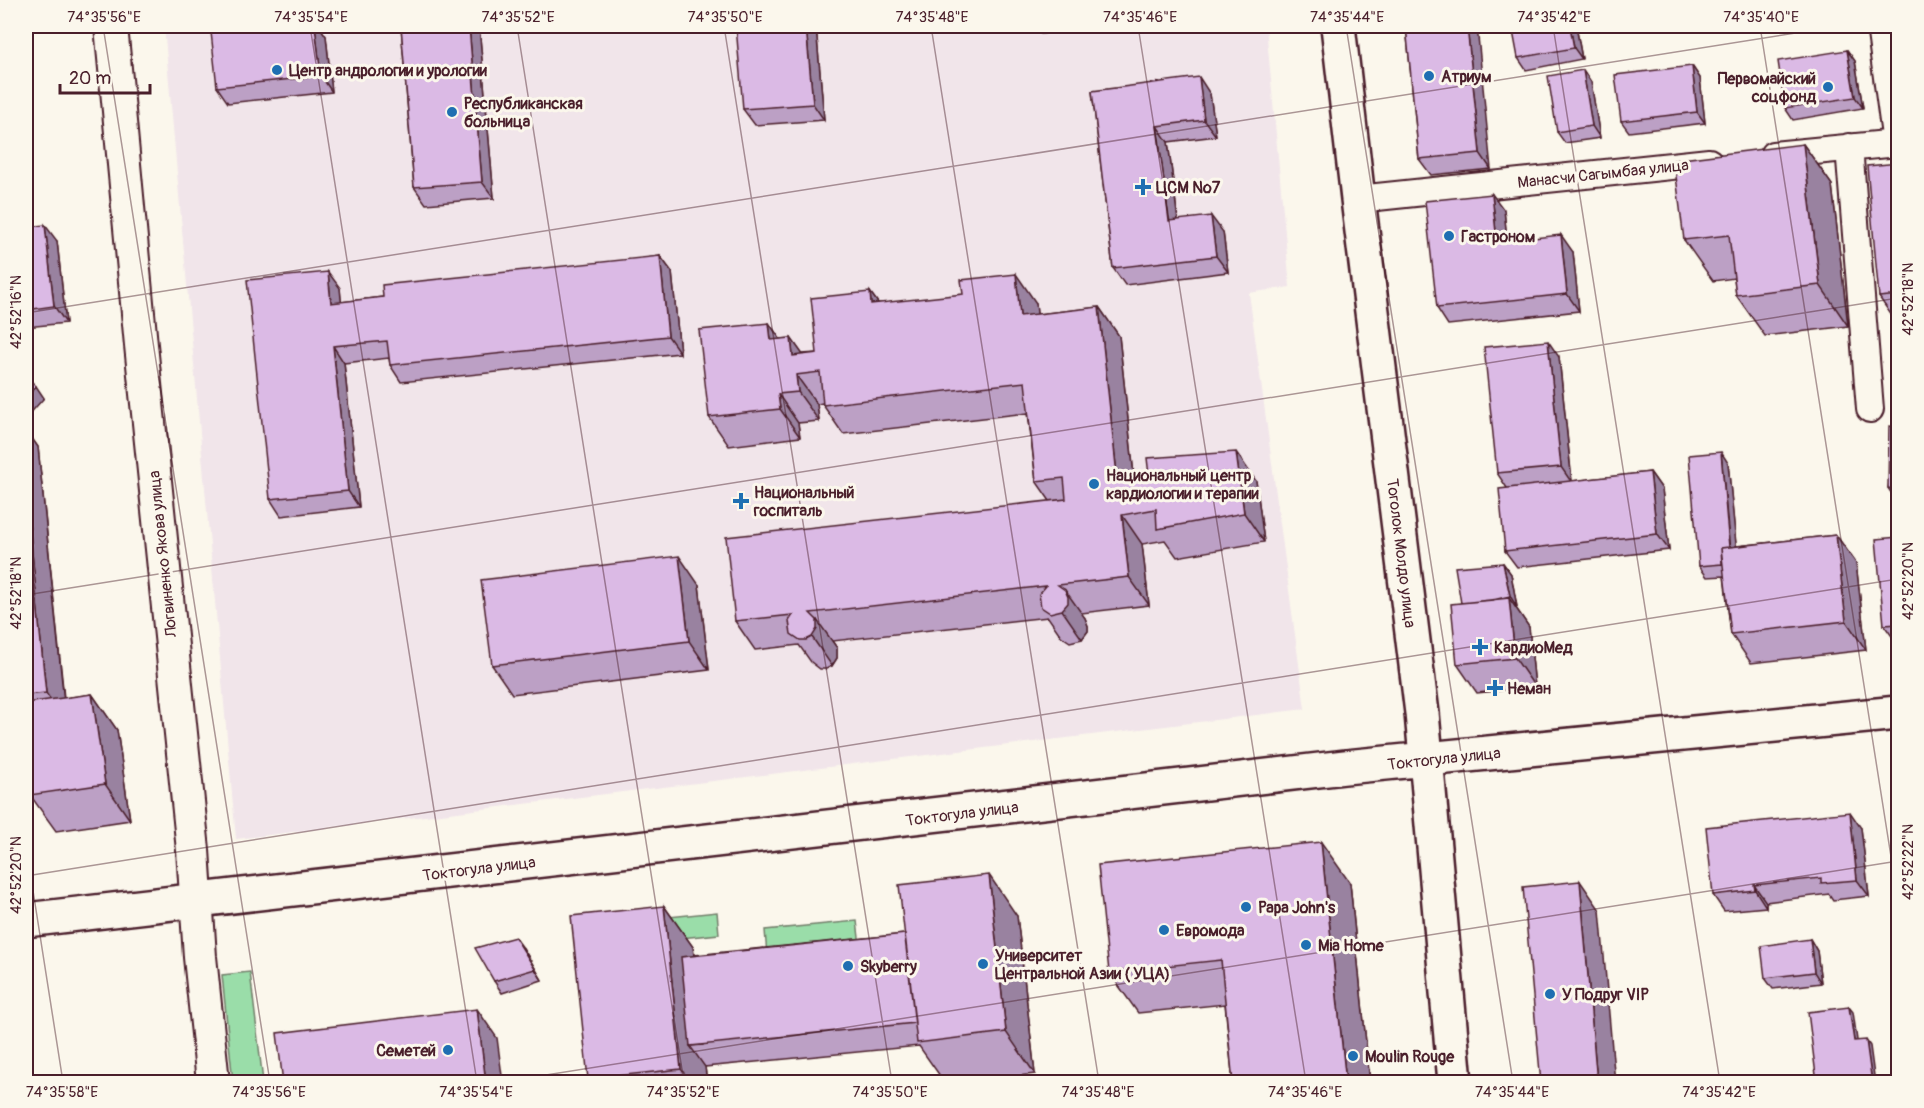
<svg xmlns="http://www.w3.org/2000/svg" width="1924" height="1108" font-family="Pangolin,sans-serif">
  <rect width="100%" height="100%" fill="#fbf7ec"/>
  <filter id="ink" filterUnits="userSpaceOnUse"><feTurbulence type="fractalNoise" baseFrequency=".0167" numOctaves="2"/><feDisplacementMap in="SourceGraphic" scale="12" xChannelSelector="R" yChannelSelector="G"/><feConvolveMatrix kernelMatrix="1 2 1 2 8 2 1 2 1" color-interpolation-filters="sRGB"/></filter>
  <g filter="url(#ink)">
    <path fill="#f1e5ea" d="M164,26h1102l24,261 -41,6 56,416 -1069,130z"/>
    <path fill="#9adda9" stroke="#727e6a" stroke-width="1.5" d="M717,912l2,22 -116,12 -2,-22z
      M857,921l3,25 -93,9 -2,-25z
      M250,972l13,110h-30l-11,-107z"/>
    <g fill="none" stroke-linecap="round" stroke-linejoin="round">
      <g stroke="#4a1f2b" stroke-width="30">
        <path id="minor" d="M1880,26l16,117
          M1849,147l21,262
          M1773,155l125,-12
          M1358,199l351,-37"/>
      </g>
      <g stroke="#4a1f2b" stroke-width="36">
        <path id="tertiary" d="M111,26l30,319 52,505 7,107 13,125"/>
      </g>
      <g stroke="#4a1f2b" stroke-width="38">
        <path id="secondary" d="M1338,26l20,173 64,514 33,369
          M26,920l1319,-153 553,-54"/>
      </g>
      <use href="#minor" stroke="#fbf7ec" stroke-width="26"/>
      <use href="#tertiary" stroke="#fbf7ec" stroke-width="32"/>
      <use href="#secondary" stroke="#fbf7ec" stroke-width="33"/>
    </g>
    <path fill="#bca0c5" stroke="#4a1f2b" stroke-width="1.5" d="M233,26h86l7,10 6,56 -104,11 -11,-16 17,-58z
      M401,26h78l15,172 -68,6 -12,-17z
      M816,26l8,94 -69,5 -12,-16z
      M1036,26h43v3l-38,5z
      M1406,26l85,143 -60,6 -12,-16z
      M1576,26l6,33 -56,11 -8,-12z
      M1847,50l8,11 8,47 -70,12 -8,-12z
      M1692,66l8,12 5,45 -76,9 -8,-11z
      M1583,70l8,12 9,56 -35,5 -8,-11z
      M1092,91l118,3 6,42 -48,6 10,78 45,12 5,40 -103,13 -12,-17z
      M1803,144l29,41 16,141 -83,10 -29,-41 -2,-17 -21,3 -29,-41z
      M1899,163v163l-20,-29z
      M1504,210l3,31 66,11 6,59 -131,14 -11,-17z
      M26,227l31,14 9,82 -40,4z
      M660,256l12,16 8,81 -279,29 -11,-17 -1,-7 -45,5 15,144 -78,9 -11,-17 70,-211 1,14 42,-5z
      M870,292l8,11h158l1,11 62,-7 20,29 15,139 122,6 8,61 -87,15 -12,-17 -23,4 7,61 -68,8 4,5 3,8v5l-6,8 -12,3 -9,-6 -13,-19 -216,24 5,7v10l-5,8 -6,3h-6l-9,-7 -12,-17 -44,5 -20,-29 315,-120 -14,-20 -8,-68 -185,21 -20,-29v-2l-6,1 2,17 -21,2 2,14 -71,9 -20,-29 60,-94 11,16 11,-1 11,16 15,-1z
      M1559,357l13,124 78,-9 12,17 7,61 -152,17 -12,-16 2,-63 -10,-15z
      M1899,427v73h-3l-8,-12z
      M26,430l12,17 26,251 28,-4 25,36 13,90 -74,11 -26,-36 -4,-34z
      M1728,463l8,83 100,-11 20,28 10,87 -115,13 -20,-29 -7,-58 -17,1 -8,-11z
      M1899,537v109l-15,-21z
      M1503,563l8,11 6,33 -1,1 13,19 6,60 -58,6 -20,-29 4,-61z
      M699,585l10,85 -197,24 -20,-29z
      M1861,828l8,68 -36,4 -4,-6 -63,8v5l-42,4 -11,-16z
      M1350,883l20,200h-137l-8,-79 -87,9 -29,-41z
      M664,906l29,41 1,8 211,-21 112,-18 18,158 -79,9h-11l-26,-37 -214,21 2,16h-116l-3,-4z
      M1810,939l7,12 4,32 -48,6 -8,-11z
      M523,948l19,32 -40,13 -8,-12z"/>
    <path fill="#9982a0" stroke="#4a1f2b" stroke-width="1.5" d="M315,26h4l7,10 6,56 -11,-16z
      M469,26h10l15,172 -12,-16z
      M806,26h10l8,94 -11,-16z
      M1467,26h10l14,143 -11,-16z
      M1570,26h6l6,33 -8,-11z
      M1847,50l8,11 8,47 -8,-11z
      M1692,66l8,12 5,45 -8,-11z
      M1583,70l8,12 9,56 -8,-12z
      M1199,77l11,17 6,42 -12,-16z
      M1157,126l11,16 12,95 -11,-16z
      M1803,144l29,41 16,141 -28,-41z
      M1492,194l12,16 5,48 -12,-16z
      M1211,216l12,16 5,40 -12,-16z
      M45,225l12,16 9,82 -12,-17z
      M1561,235l12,17 6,59 -12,-17z
      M660,256l12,16 8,81 -12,-17z
      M328,272l12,16 3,31 -12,-16z
      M1016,274l20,29 4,41 -20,-28z
      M870,292l20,28 -19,-16z
      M1099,307l20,29 18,168 -20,-29z
      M769,323l20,29 -18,-12z
      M791,338l20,28 -18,-10z
      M1548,341l11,16 13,126 -11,-16z
      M333,346l11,17 15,144 -11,-16z
      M796,375l21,29 2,17 -21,-29z
      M36,386l8,12 -18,20v-20z
      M778,394l20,29 2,14 -20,-28z
      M26,430l12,17 28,275 -20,-29 -20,-200z
      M1236,452l20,29 8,61 -20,-29z
      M1721,452l7,11 11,111 -8,-11z
      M1650,472l12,17 7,61 -12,-16z
      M1122,515l20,29 7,61 -20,-28z
      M1836,535l20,28 10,87 -20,-29z
      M679,556l20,29 10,85 -20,-29z
      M1503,563l8,11 6,33 -7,-11z
      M1065,590l20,28 3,8v5l-6,8 -20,-29z
      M1509,598l20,29 6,60 -20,-29z
      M817,620l20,28v10l-5,8 -20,-29z
      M92,694l25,36 13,90 -25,-36z
      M1850,812l11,16 8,68 -12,-16z
      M1321,842l29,41 20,200h-24z
      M989,875l28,41 18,158 -29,-42z
      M1580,881l20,29 15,173h-18z
      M1754,885l12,17v5l-11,-17z
      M664,906l29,41 10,98 -13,1 15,21 2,16h-16l-10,-14z
      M515,937l8,11 19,32 -7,-11z
      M1810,939l7,12 4,32 -7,-11z
      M1849,1007l4,5 5,35 -4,-6z
      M477,1009l20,29 6,45h-17z
      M1866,1040l4,6 5,37h-3z"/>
    <path fill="#dbbae5" stroke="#4a1f2b" stroke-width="1.5" d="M233,26h82l6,50 -104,11 -6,-55 23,-3z
      M401,26h68l13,156 -68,5z
      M736,26h70l7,78 -70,5z
      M1406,26h61l13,127 -61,6z
      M1512,26h58l4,22 -56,10z
      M1847,50l8,47 -70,11 -7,-47z
      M1692,66l5,46 -76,9 -6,-46z
      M1583,70l9,56 -35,6 -9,-56z
      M1199,77l5,43 -47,6 12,95 42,-5 5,40 -103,12 -21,-177z
      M1803,144l17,141 -84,10 -7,-60 -45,5 -10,-80z
      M1899,163v132l-20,2 -12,-131z
      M1492,194l5,48 64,-7 6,59 -130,14 -12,-107z
      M45,225l9,81 -28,4v-83z
      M660,256l8,80 -278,29 -3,-24 -54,5 15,145 -78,8 -23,-219 81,-8 3,31 52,-6 -1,-12z
      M1016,274l4,42 79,-9 18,168h32l-2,-17 89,-6 8,61 -87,16 -1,-20 -34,6 7,62 -71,8 7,5 3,7v6l-6,7 -12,3 -9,-6 -2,-13 7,-8 -236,27 7,7v9l-5,8 -6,3h-6l-9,-6 -2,-13 4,-6 -58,6 -9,-84 340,-38 -2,-21 -28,3 -11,-99 -202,23 -3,-33 -24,3 2,17 -20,2 2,15 -71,8 -10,-87 70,-7 2,17 20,-2 2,18 24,-3 -6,-55 59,-6 1,12 92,-10 -2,-14z
      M1548,341l13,126 -64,6 -13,-126z
      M26,376l10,10 -10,12z
      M1889,426l10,1v62l-11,-1z
      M1721,452l8,95 -8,1 1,16 -23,2 -10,-111z
      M1650,472l7,62 -152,17 -6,-62z
      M26,493l20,200 -20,2z
      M1836,535l10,86 -115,13 -10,-86z
      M1899,537v87l-15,1 -8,-86z
      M679,556l10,85 -197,24 -11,-85z
      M1503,563l7,33 -17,4 -32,3 -6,-36z
      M1509,598l6,60 -58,6 -6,-60z
      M92,694l13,90 -75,11 -4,-34v-58z
      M1850,812l7,68 -36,3v-5l-67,7 1,5 -42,5 -7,-68z
      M1321,842l25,241h-113l-12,-123 -112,12 -11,-107z
      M989,875l17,157 -89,11 -18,-158z
      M1580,881l17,202h-56l-18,-196z
      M664,906l17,163 -93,10 -17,-163z
      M905,934l10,89 -225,23 -9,-89z
      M515,937l20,32 -41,12 -19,-33z
      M1810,939l4,33 -49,6 -4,-32z
      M1849,1007l5,34 12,-1 6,43h-55l-9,-71z
      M477,1009l9,74h-203l-6,-50z"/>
  </g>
  <path fill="none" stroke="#4a1f2b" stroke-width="1.5" stroke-opacity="0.45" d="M103,26l167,1056M310,26l167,1056M517,26l167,1056M724,26l168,1056M931,26l168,1056M1138,26l168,1056M1346,26l167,1056M1553,26l167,1056M1760,26l138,875M26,31l36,-5M26,313l1814,-287M26,595l1872,-297M26,846l37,236M26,876l1872,-297M501,1082l1397,-221"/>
  <g fill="#1f6fb2" stroke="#fbf7ec" stroke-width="2">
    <circle cx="277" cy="70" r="6"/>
    <circle cx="1429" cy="76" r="6"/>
    <circle cx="1828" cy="87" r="6"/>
    <circle cx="452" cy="112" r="6"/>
    <path d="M1140 178h6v6h6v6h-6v6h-6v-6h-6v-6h6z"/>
    <circle cx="1449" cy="236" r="6"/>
    <circle cx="1094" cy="484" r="6"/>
    <path d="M738 492h6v6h6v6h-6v6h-6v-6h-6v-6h6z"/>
    <path d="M1477 638h6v6h6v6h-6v6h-6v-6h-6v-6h6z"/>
    <path d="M1492 679h6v6h6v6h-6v6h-6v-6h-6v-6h6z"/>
    <circle cx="1246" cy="907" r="6"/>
    <circle cx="1164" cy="930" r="6"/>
    <circle cx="1306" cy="945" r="6"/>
    <circle cx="983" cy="964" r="6"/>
    <circle cx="848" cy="966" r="6"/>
    <circle cx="1550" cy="994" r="6"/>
    <circle cx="448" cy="1050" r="6"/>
    <circle cx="1353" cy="1056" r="6"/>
  </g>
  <g text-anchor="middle" stroke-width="6" stroke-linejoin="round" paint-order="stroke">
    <g font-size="16" font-weight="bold" fill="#4a1f2b" stroke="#fbf7ec" text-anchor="start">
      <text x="289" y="76">Центр андрологии и урологии</text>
      <text x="1441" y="82">Атриум</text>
      <text x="1816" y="84" text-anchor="end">Первомайский<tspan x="1816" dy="18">соцфонд</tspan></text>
      <text x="464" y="109">Республиканская<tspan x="464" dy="18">больница</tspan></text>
      <text x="1156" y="193">ЦСМ №7</text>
      <text x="1461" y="242">Гастроном</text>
      <text x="1106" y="481">Национальный центр<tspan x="1106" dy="18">кардиологии и терапии</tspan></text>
      <text x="754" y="498">Национальный<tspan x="754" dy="18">госпиталь</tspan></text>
      <text x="1494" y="653">КардиоМед</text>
      <text x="1507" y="694">Неман</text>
      <text x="1258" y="913">Papa John's</text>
      <text x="1176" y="936">Евромода</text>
      <text x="1318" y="951">Mia Home</text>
      <text x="995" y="961">Университет<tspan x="995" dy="18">Центральной Азии ( УЦА)</tspan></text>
      <text x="860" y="972">Skyberry</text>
      <text x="1562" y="1000">У Подруг VIP</text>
      <text x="436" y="1056" text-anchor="end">Семетей</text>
      <text x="1365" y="1062">Moulin Rouge</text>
    </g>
    <g font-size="16" fill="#4a1f2b" stroke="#fbf7ec">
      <text transform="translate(1603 173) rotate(-6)" y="6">Манасчи Сагымбая улица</text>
      <text transform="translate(1402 553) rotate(83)" y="6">Тоголок Молдо улица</text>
      <text transform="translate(162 554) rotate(-96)" y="6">Логвиненко Якова улица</text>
      <text transform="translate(1444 758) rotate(-6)" y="6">Токтогула улица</text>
      <text transform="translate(962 813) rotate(-7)" y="6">Токтогула улица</text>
      <text transform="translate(479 868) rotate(-7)" y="6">Токтогула улица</text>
    </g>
  </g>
  <rect width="1924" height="1108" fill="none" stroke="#fbf7ec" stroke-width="66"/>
  <path d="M60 84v9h90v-9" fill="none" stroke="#4a1f2b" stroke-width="3"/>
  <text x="69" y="84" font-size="18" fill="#4a1f2b" stroke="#fbf7ec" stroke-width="4.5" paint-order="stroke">20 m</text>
  <rect x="33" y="33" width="1858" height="1042" fill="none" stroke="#4a1f2b" stroke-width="2"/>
  <g font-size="15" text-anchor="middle" fill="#4a1f2b">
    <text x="104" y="22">74°35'56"E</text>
    <text x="311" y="22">74°35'54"E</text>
    <text x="518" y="22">74°35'52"E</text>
    <text x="725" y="22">74°35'50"E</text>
    <text x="932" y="22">74°35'48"E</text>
    <text x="1140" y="22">74°35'46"E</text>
    <text x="1347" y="22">74°35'44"E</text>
    <text x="1554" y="22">74°35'42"E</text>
    <text x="1761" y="22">74°35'40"E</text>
    <text transform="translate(1908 299) rotate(-90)" y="5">42°52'18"N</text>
    <text transform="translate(16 312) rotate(-90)" y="5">42°52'16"N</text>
    <text transform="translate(1908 581) rotate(-90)" y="5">42°52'20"N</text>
    <text transform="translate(16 593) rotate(-90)" y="5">42°52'18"N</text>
    <text transform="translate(1908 862) rotate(-90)" y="5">42°52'22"N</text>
    <text transform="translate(16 875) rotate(-90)" y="5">42°52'20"N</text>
    <text x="62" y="1097">74°35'58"E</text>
    <text x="269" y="1097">74°35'56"E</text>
    <text x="476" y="1097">74°35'54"E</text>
    <text x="683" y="1097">74°35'52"E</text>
    <text x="890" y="1097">74°35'50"E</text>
    <text x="1098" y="1097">74°35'48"E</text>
    <text x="1305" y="1097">74°35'46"E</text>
    <text x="1512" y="1097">74°35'44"E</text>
    <text x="1719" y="1097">74°35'42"E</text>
  </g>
</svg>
